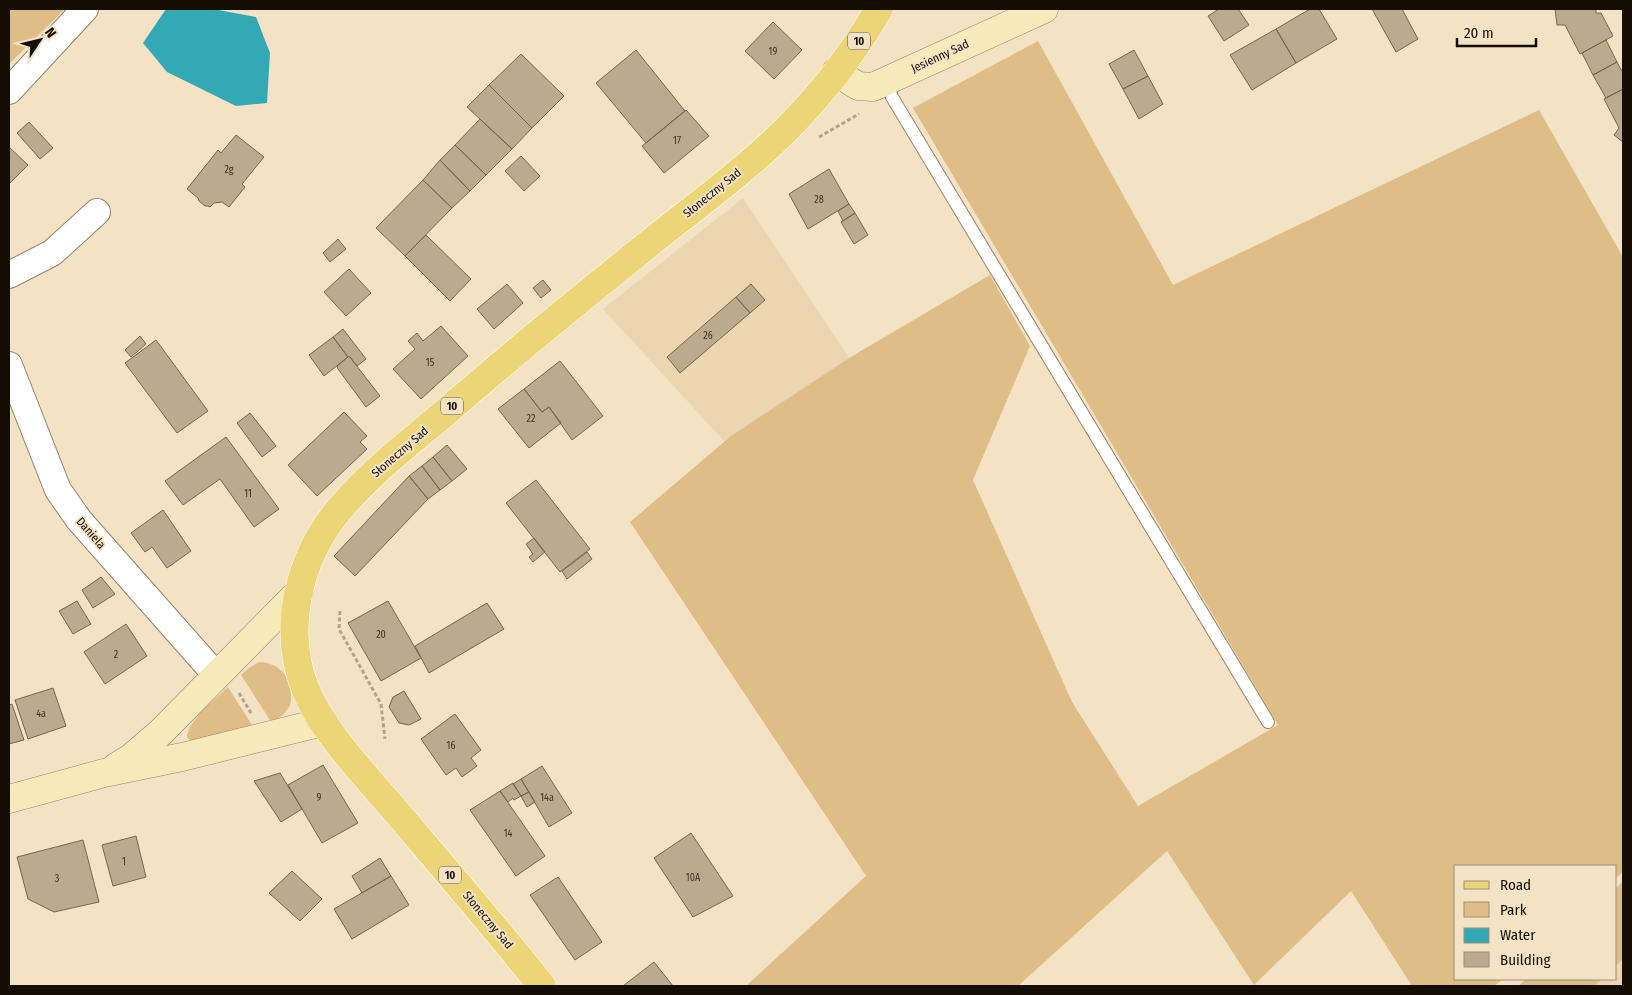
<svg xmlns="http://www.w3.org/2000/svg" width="1632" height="995" font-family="'Fira Sans Condensed',sans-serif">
  <rect width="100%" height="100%" fill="#f4e2c5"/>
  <path fill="#ebd6b1" d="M743,198l106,160 -125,83 -121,-132z
    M1623,959v27h-29l8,-7h14v-13z"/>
  <path fill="#debe86" d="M9,9h56l-56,55z
    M1038,41l135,244 366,-175 84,147v615l-7,6v-12h-160v113h47l-9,7h-82l-61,-95 -97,94 -87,-134 -149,135h-272l120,-110 -236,-354 101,-86 118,-78 141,-83 40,71 -57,134 99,222 66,104 140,-81 -365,-617z
    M259,662c20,1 31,13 32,33 0,6 0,10 -4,15 -3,5 -10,9 -15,13l-31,-48 8,-7z
    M228,687l26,41 -62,14 -5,-5c2,-18 27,-37 41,-50z
    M1623,881v78l-7,7v-78z
    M1526,979h76l-8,7h-76z"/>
  <path fill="#33a9b5" d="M166,9h47l43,8 14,36 -3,50 -31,3 -69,-34 -24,-29z"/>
  <path fill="#bbaa8e" stroke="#76664c" d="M1219,9h19l11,16 -25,16 -16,-25z
    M1310,9h9l18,30 -41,24 -20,-34z
    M1372,9h30l16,30 -22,13z
    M1555,9h41v4h5l12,23 -33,18 -15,-29h-8z
    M773,22l29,28 -28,29 -29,-28z
    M1276,29l20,34 -44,27 -22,-35z
    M1606,40l11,22 -24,13 -11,-22z
    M636,50l49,61 -39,32 -50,-60z
    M1134,50l14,26 -25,13 -14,-25z
    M521,54l43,42 -32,32 -43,-43z
    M1617,62l6,11v16l-17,9 -13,-23z
    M1148,76l15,28 -24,15 -16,-30z
    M489,85l43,43 -20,21 -45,-42z
    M1623,89v53l-9,-7 5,-7 -15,-29z
    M686,110l23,26 -45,37 -22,-27z
    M480,119l32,30 -26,26 -31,-30z
    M29,122l24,26 -13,11 -23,-26z
    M236,135l28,22 -22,27 3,3 -16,20 -7,-5 -8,1 -4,4 -2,-1h-3l-6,-5 -1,-3 -11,-9 31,-39 3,3z
    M455,145l31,30 -16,16 -30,-31z
    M9,147l19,18 -19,19z
    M521,156l19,20 -16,15 -19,-20z
    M440,160l30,31 -18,17 -29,-28z
    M829,169l20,35 -41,25 -19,-35z
    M423,180l29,28 -47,48 -29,-28z
    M849,204l6,9 -12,8 -5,-10z
    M855,213l13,22 -14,9 -13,-22z
    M426,235l45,44 -21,22 -45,-45z
    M338,239l8,10 -16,13 -7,-9z
    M349,269l22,24 -25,23 -22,-24z
    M543,280l8,10 -10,8 -8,-10z
    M507,284l16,19 -29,26 -17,-20z
    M751,284l14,16 -15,13 -14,-16z
    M736,297l14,16 -70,60 -13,-16z
    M441,326l27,30 -47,43 -28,-30 22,-20 -7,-8 9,-8 6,8z
    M343,329l23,30 -9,7 -8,-10 -1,1 -15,-20z
    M140,336l6,8 -15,13 -6,-7z
    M333,337l15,20 -24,19 -15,-21z
    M156,340l52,71 -31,22 -52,-70z
    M349,356l31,40 -14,11 -28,-38 -1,-3z
    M560,361l43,55 -31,24 -23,-33 -7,5 -18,-23z
    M524,389l18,23 7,-5 12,16 -32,25 -31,-39z
    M344,412l23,24 -7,6 7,7 -50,47 -29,-31z
    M250,413l26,33 -14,11 -25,-34z
    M226,437l53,72 -25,18 -34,-48 -37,26 -18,-24z
    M447,445l20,24 -15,12 -19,-24z
    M433,457l19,24 -12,9 -18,-24z
    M422,466l18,24 -12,9 -19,-23z
    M409,476l19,23 -73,77 -21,-20z
    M536,480l54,69 -30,23 -54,-69z
    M163,510l28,41 -24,17 -15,-21 -7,5 -14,-19z
    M534,538l11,14 -12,10 -4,-5 4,-3 -7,-10z
    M587,552l5,7 -25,20 -5,-8z
    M101,577l14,17 -22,14 -11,-18z
    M77,601l14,23 -18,10 -14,-23z
    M388,601l33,57 -40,23 -33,-58z
    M487,603l17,26 -75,44 -14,-27z
    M126,624l21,32 -42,28 -21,-32z
    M53,688l13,38 -38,13 -13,-39z
    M404,691l17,28 -12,6 -10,-2 -10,-16 4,-10z
    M12,704l12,36 -15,4v-39z
    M455,714l26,36 -10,8 6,8 -15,11 -6,-9 -10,7 -25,-36z
    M323,765l35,58 -36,20 -34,-58z
    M542,766l30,47 -23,14 -28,-48z
    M280,773l22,36 -21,13 -27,-41z
    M521,779l8,13 -8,4 -8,-12z
    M513,783l8,13 -7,4 -1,-2 -5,4 -8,-11z
    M500,791l45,65 -29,20 -46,-66z
    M529,792l6,10 -8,5 -6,-11z
    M691,833l42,63 -40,21 -39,-59z
    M136,836l10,41 -33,9 -11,-41z
    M83,840l16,62 -45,10 -26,-13 -11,-42z
    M380,858l11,18 -29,17 -10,-17z
    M292,871l30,28 -22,22 -31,-28z
    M391,876l18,29 -57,34 -18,-30z
    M558,877l44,65 -27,18 -45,-65z
    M654,962l19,24h-50z"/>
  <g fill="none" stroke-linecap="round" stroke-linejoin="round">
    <g stroke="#948469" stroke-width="14">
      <path id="lane" d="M886,81l6,16 376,625"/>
    </g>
    <g stroke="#948469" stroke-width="28">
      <path id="street" d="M9,91l76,-82
        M9,275l43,-22 45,-41
        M9,365l49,125 21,30 137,155"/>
    </g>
    <g stroke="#948469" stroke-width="29">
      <path id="secondary" d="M836,72l22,14 15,1 171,-78
        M116,767l16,-10 29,-25 138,-140
        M9,799l95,-26 78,-16 141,-35"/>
    </g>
    <g stroke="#fff" stroke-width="29">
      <path id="primary" d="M542,986c-48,-60 -98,-118 -148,-177 -30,-35 -72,-78 -89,-121 -21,-53 -9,-117 23,-164 31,-43 79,-79 119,-113 63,-55 128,-108 193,-160 42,-35 88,-67 128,-104 44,-40 81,-87 111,-138"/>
    </g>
    <path stroke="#b0a28b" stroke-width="3" stroke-dasharray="4 2.5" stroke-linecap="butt" d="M819,137l40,-23
      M340,611l-1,18 42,75 4,35
      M239,693l12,20"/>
    <use href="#lane" stroke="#fff" stroke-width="12"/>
    <use href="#street" stroke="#fff" stroke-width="26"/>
    <use href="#secondary" stroke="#f6eaba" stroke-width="28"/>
    <use href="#primary" stroke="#ecd576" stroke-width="28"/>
  </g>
  <g text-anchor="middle" stroke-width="4" stroke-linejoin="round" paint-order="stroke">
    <g font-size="10" fill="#3d3426">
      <text x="773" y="55">19</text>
      <text x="677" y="144">17</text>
      <text x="229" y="173">2g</text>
      <text x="819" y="203">28</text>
      <text x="708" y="339">26</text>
      <text x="430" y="366">15</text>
      <text x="531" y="422">22</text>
      <text x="248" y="497">11</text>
      <text x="381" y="638">20</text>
      <text x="116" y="658">2</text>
      <text x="41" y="717">4a</text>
      <text x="451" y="749">16</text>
      <text x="319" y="801">9</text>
      <text x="547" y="801">14a</text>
      <text x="508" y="837">14</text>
      <text x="124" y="865">1</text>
      <text x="693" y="881">10A</text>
      <text x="57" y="882">3</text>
    </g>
    <g fill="#f4e2c5" stroke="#564d3e" stroke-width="1">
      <rect x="848" y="32.5" width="22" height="17" rx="4"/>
      <rect x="441" y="397.5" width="22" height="17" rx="4"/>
      <rect x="439" y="866.5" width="22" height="17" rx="4"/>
    </g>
    <g font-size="11" font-weight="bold" fill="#130d04">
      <text x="859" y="45">10</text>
      <text x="452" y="410">10</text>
      <text x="450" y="879">10</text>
    </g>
    <g font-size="12" fill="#130d04" stroke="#f4e2c5">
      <text transform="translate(940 56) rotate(-25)" y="4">Jesienny Sad</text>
      <text transform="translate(712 193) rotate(-39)" y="4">Słoneczny Sad</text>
      <text transform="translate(400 452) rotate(-41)" y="4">Słoneczny Sad</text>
      <text transform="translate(91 533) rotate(49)" y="4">Daniela</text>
      <text transform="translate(488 920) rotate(50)" y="4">Słoneczny Sad</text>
    </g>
  </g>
  <rect width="1632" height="995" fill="none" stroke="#130d04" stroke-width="20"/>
  <rect x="1454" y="865" width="162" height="115" fill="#f4e2c5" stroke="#9a8d78"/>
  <rect x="1464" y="881" width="25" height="8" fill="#ecd576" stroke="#9a8d78"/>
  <text x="1500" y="890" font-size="15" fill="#130d04">Road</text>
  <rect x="1464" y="902" width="25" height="15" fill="#debe86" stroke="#9a8d78"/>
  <text x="1500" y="915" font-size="15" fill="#130d04">Park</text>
  <rect x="1464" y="928" width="25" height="15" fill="#33a9b5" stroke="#9a8d78"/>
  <text x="1500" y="940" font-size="15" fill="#130d04">Water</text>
  <rect x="1464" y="952" width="25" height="15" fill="#bbaa8e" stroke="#9a8d78"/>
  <text x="1500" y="965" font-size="15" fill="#130d04">Building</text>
  <g transform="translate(40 40) rotate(55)" stroke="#f4e2c5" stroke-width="4" paint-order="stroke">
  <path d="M0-4L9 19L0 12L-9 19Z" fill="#130d04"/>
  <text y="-8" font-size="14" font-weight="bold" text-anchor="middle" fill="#130d04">N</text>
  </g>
  <path d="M1457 38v8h79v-8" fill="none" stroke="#130d04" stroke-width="2.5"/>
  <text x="1464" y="38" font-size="15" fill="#130d04" stroke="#f4e2c5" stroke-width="4" paint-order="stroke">20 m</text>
</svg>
